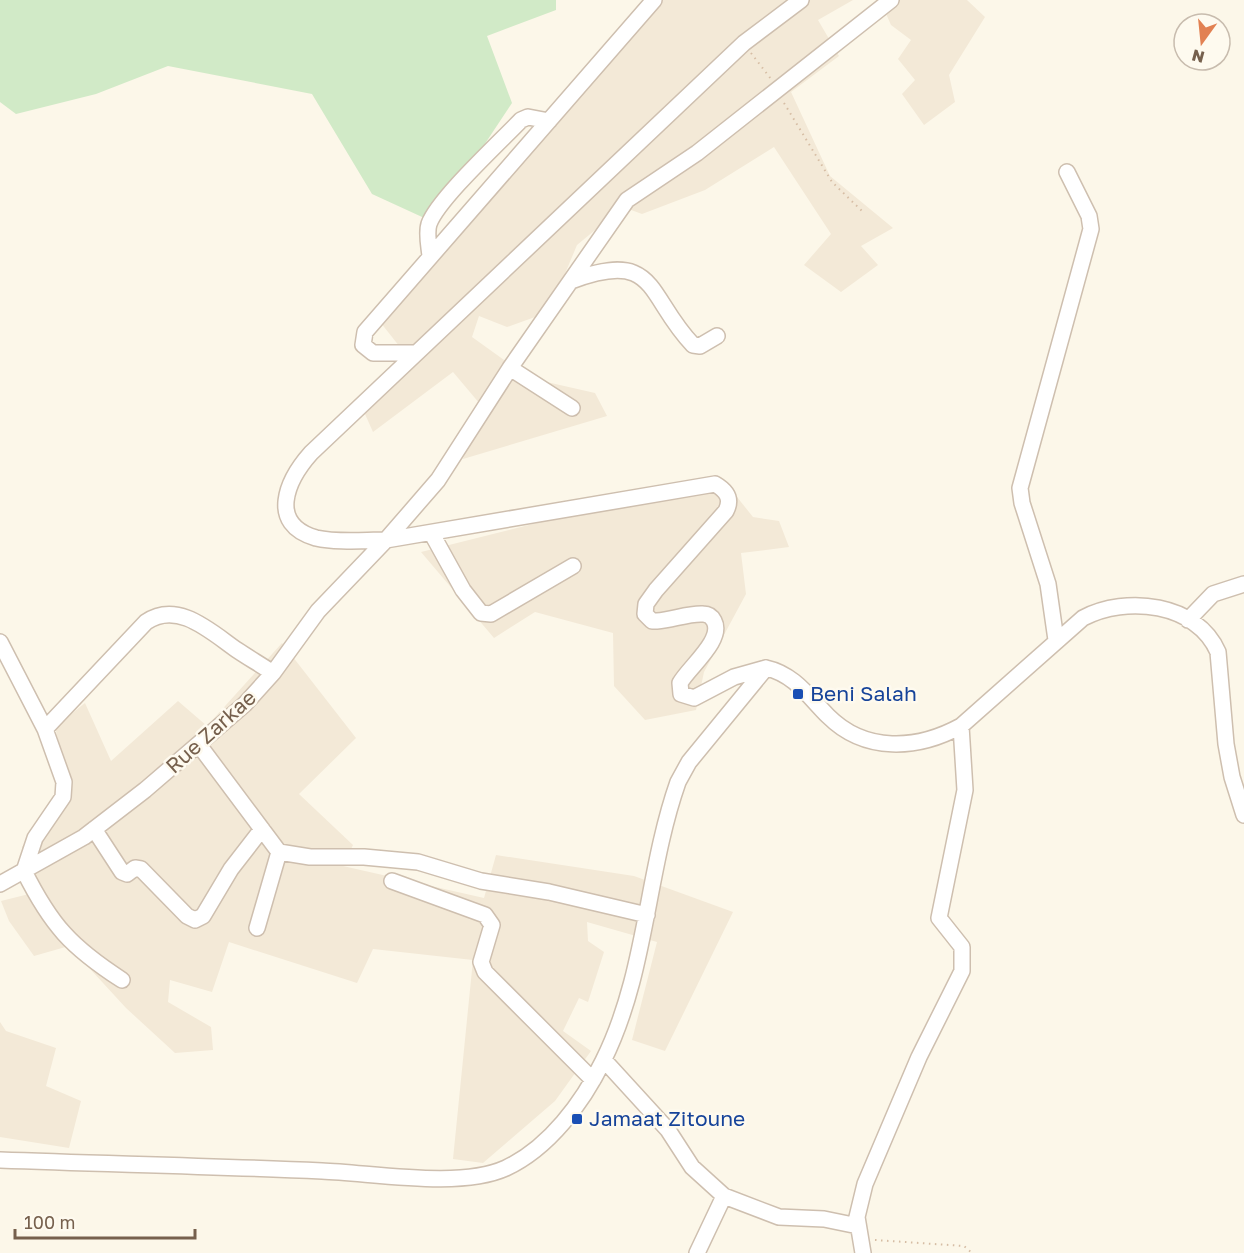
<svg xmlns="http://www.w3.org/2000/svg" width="1244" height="1253" font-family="'Golos Text',sans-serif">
  <rect width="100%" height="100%" fill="#fcf7e9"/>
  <path fill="#f3e9d7" d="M649,0h204l-35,20 21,36 -48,36 39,84 63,52 -32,18 17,19 -37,27 -37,-27 27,-31 -57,-87 -69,43 -63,24 -19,-7 -46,38 -28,67 -42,15 -28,-11 -7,21 57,41 66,15 12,23 -144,43 17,-55 -27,-32 -80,60 -8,-18 50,-48 -42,-53z
    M880,0h87l18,17 -36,58 6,27 -31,23 -22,-31 13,-14 -17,-21 13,-19 -20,-15z
    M721,477l32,40 26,4 10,26 -48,6 5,41 -42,78 -8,38 -51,10 -31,-34 -1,-53 -78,-21 -41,26 -73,-86z
    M282,643l74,95 -57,56 54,51 -10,21 141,32 12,-43 138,21 99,36 -68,139 -33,-11 25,-98 -70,-20 1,19 16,11 -16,50 -9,-4 -16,33 28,20 -36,50 -72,62 -30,-4 20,-199 -100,-11 -16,34 -128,-41 -17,50 -42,-12 -2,22 43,25 2,23 -38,3 -49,-45 -57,-62 -35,10 -25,-35 -8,-20 32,-8 -11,-46 47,-62 -14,-58 30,-24 26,58 67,-60 29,25z
    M0,1022l6,9 50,17 -10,38 35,15 -12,47 -69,-11z"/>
  <path fill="#d1eac7" d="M0,0h556v10l-69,26 25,67 -79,119 -61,-28 -60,-100 -144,-28 -72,28 -80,20 -16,-12z"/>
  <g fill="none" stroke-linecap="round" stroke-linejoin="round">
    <g stroke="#cebfaf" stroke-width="18">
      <path id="minor" d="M430,256c-1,-10 -4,-23 -1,-32 9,-25 71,-82 92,-104l7,-3 21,4
        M571,281c87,-33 75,15 122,64l7,1 17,-10
        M415,353h-42l-10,-8 2,-13 289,-332
        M510,368l62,40
        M432,534l31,56 18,23 10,1 82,-48
        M1188,620l25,-26 31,-10
        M1056,640l-8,-56 -26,-81 -2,-15 71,-259 -2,-13 -22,-44
        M0,642l45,87 19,53 -1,15 -28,41 -11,33c27,54 47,76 98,109
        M766,668l-32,9 -40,21 -13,-4 -1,-11c9,-16 44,-43 34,-62 -2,-4 -5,-7 -11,-7 -14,-1 -31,6 -46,7h-5l-7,-7 1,-10 10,-14 70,-79c6,-12 1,-20 -11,-27l-329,56c-22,0 -48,3 -70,-2 -49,-14 -29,-58 -5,-85l433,-410 57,-43
        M45,729l101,-107c32,-22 65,10 91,28 12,8 24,15 36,23
        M199,745l80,107 -22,76
        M94,829l28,43 5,2 8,-6 6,1 46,47 8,4 8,-4 28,-47 31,-40
        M279,852l31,5h54l54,5 63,19 68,11 98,23
        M392,881l93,34 7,10 -11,37 4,10 108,108
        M0,884l84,-47 61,-47 100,-86 28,-31 45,-62 68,-71 52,-60 72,-112 117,-168 70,-47 194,-153
        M604,1060l64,70 24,37 32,29 55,21 45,2 34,7
        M0,1160c107,4 215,6 322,11 52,2 138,18 184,-3 43,-20 77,-66 97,-107 44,-88 43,-188 75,-279l11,-20 77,-94c28,6 43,29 62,48 37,37 89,34 133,10l122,-108c43,-23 114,-15 135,34l8,92 6,33 12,38
        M697,1253l27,-57
        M863,1253l-6,-36 8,-33 54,-127 43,-86v-24l-23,-29 26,-128 -4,-64"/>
    </g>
    <path stroke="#d6bda4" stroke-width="2" stroke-dasharray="1.5 4.5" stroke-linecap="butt" d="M751,53l20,26
      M784,103l48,79 31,30
      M875,1240l89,6 8,7"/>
    <use href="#minor" stroke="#fff" stroke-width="15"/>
  </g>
  <g fill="#1a4fb4" stroke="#fefaef" stroke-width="2">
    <rect x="792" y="688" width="12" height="12" rx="3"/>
    <rect x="571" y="1113" width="12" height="12" rx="3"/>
  </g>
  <g text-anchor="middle" stroke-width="5" stroke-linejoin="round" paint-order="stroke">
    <g font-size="21" fill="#164399" stroke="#fefaef" text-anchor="start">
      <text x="810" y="701">Beni Salah</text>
      <text x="589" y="1126">Jamaat Zitoune</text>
    </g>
    <g font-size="21" fill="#76604d" stroke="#fefaef">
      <text transform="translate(211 732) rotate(-42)" y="7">Rue Zarkae</text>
    </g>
  </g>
  <g transform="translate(1202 42) rotate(195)"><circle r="28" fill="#fefaef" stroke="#c8bcae" stroke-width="1.5"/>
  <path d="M0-4.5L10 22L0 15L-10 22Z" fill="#e28152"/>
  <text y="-9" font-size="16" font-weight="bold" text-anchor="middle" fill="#76604d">N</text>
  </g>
  <path d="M15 1229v9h180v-9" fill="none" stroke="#76604d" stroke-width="3"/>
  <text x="24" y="1229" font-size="18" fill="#76604d" stroke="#fefaef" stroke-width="4.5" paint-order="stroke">100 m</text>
</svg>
